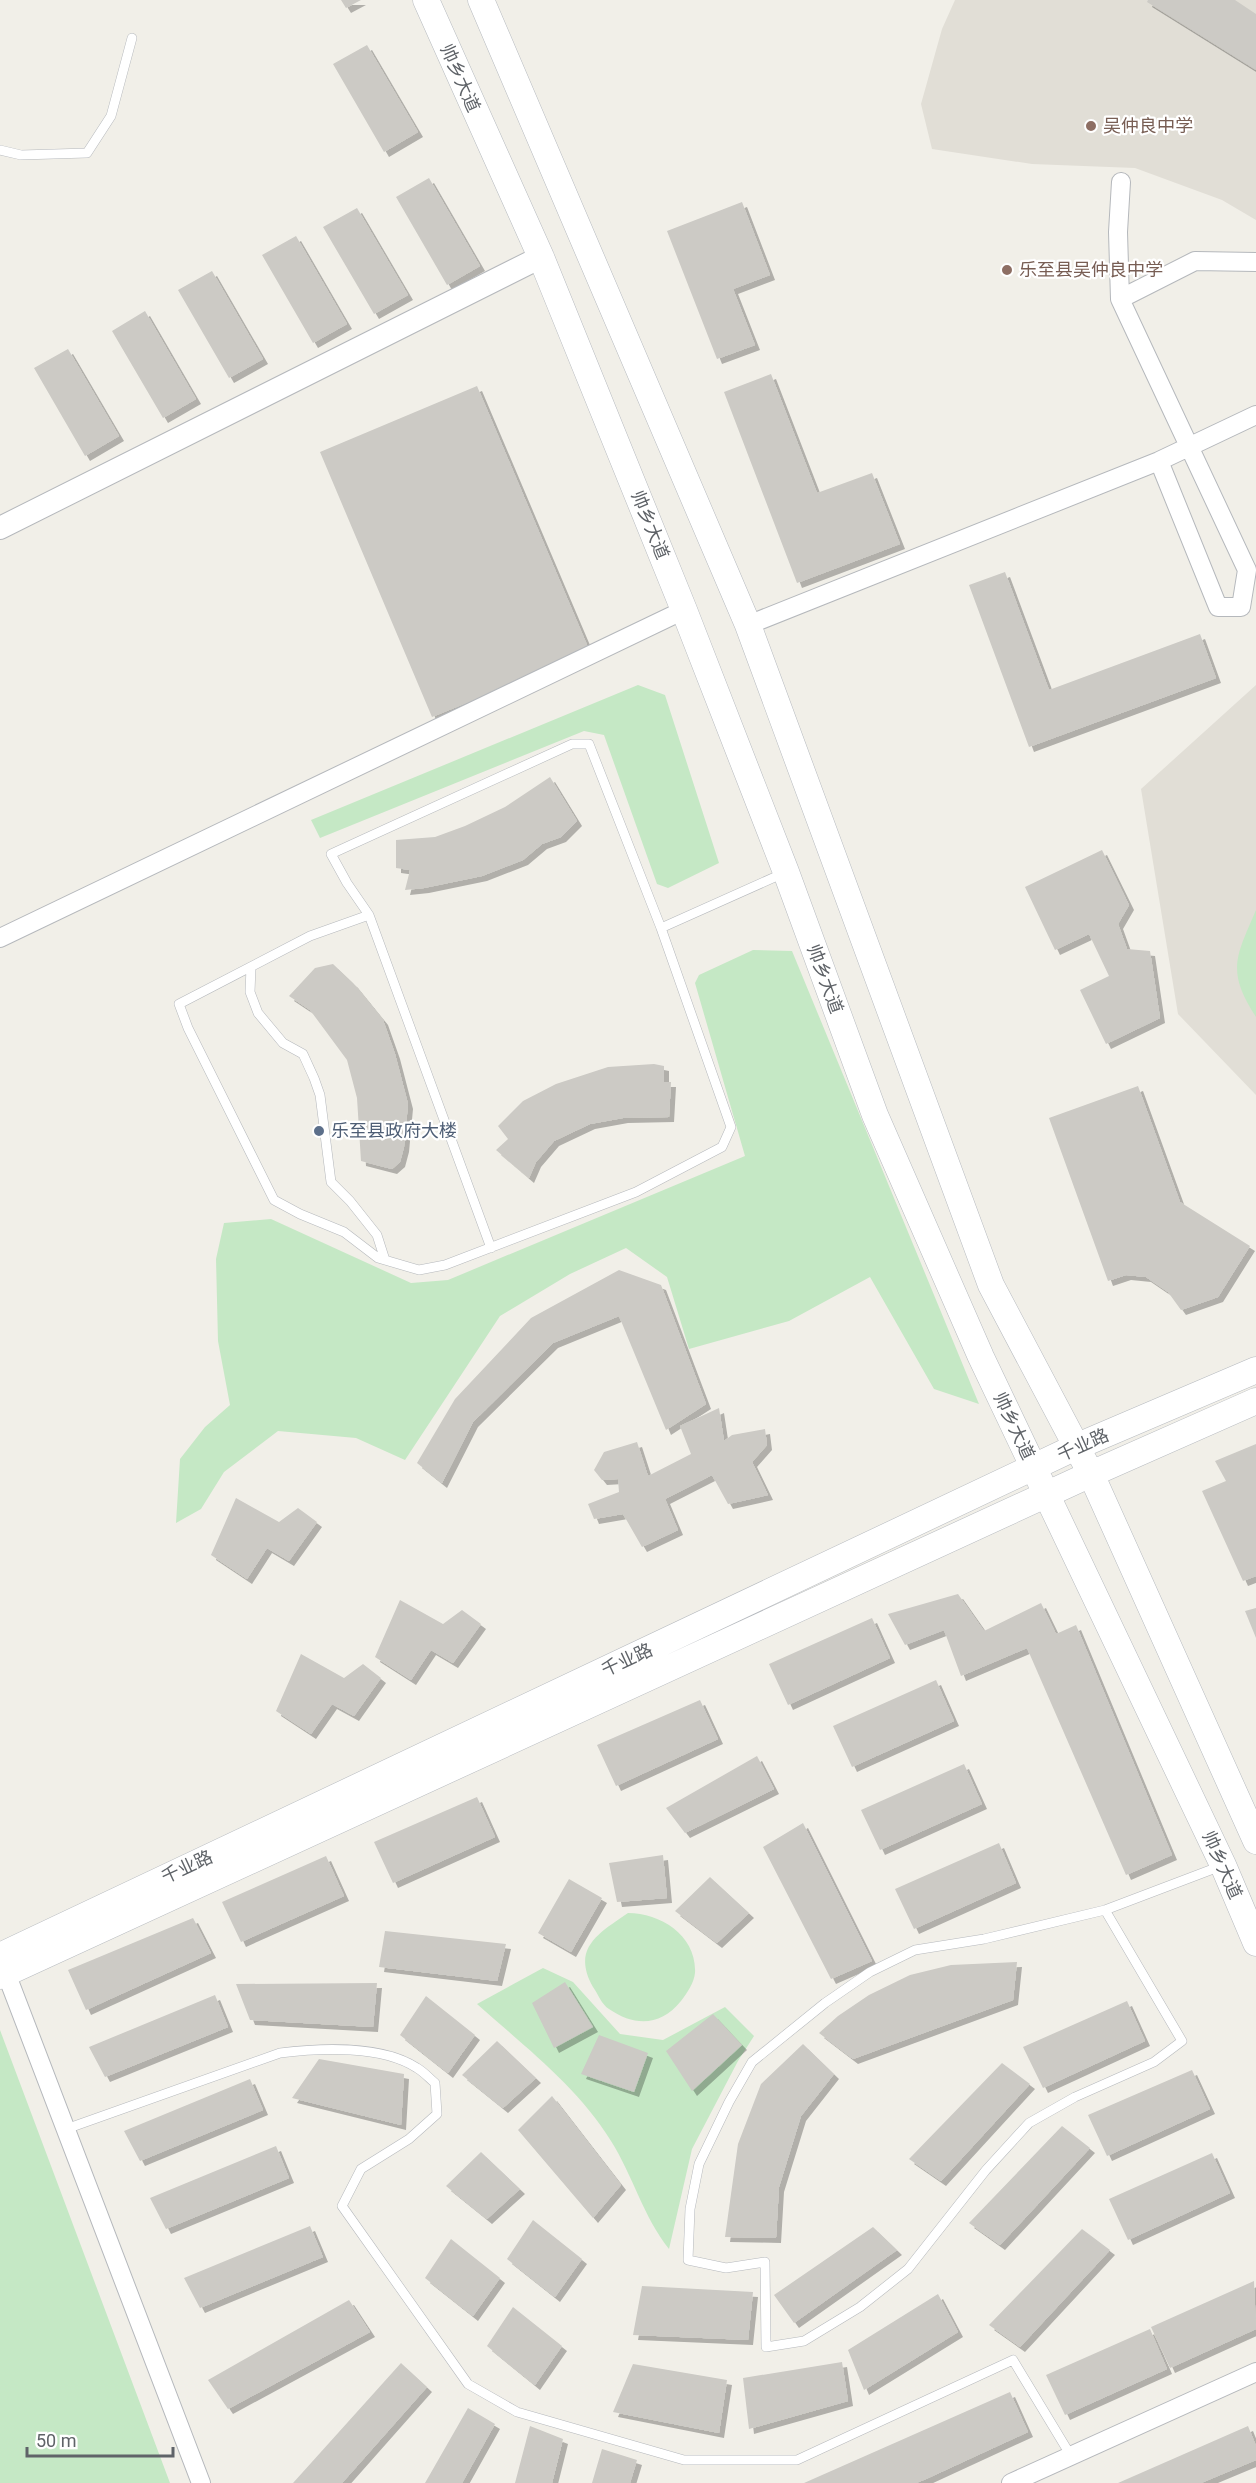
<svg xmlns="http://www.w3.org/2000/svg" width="1256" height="2483" font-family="Roboto,'Noto Sans SC',sans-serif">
  <defs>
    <filter id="shadow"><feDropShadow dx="5" dy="5" stdDeviation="0" flood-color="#0004"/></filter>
  </defs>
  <rect width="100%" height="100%" fill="#f1efe8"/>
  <path fill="#e1ded6" d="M955,0h301v220l-34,-20 -87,-32 -103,-4 -100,-15 -11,-45 21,-75z
    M1256,685v410l-78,-81 -37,-225z"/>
  <path fill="#c5e8c5" d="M638,685l27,10 54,168 -51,25 -11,-4 -53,-149 -20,-4 -264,107 -9,-18z
    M1256,910v107c-30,-46 -20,-60 0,-107z
    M753,950l39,1 187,453 -45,-15 -64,-112 -81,44 -100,28 -22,-72 -41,-29 -56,26 -70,42 -95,144 -49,-22 -78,-7 -54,41 -23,37 -25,14 4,-64 25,-32 25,-22 -12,-64 -2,-82 8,-36 47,-4 140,64 37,-3 297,-124 -50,-173 4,-8z
    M628,1913c33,0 69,23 67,60 -1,10 -8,20 -14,28 -20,25 -46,26 -72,8 -7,-4 -11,-15 -16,-22 -22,-39 6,-54 35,-74z
    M543,1968l30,14 47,52 43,6 62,-33 29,29 -16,25 -46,88 -23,100c-26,-33 -36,-73 -58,-108 -34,-55 -86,-94 -134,-137z
    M0,2030l170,453h-170z"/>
  <path fill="#cccac5" filter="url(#shadow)" d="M341,0h20l-15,8z
    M1148,0h87l21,14v56l-109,-68z
    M367,45l51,87 -34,20 -51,-88z
    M429,178l51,88 -33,19 -51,-88z
    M742,202l28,73 -37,14 22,56 -38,14 -50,-128z
    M357,208l51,87 -34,19 -51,-87z
    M296,236l51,88 -34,19 -51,-88z
    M212,271l51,88 -34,19 -51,-88z
    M145,311l51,88 -33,19 -51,-87z
    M68,349l51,87 -34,20 -51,-88z
    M771,374l46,119 55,-20 28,71 -103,39 -73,-191z
    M477,386l113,266 -158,65 -112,-265z
    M1005,572l44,118 151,-56 16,44 -187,69 -60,-162z
    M550,777l27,44 -16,16 -19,7 -19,16 -41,16 -58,12 -19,2 5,-20 -14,-2v-28l39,-3 30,-11 40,-19z
    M1102,850l27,55 -11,19 9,25 23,2 10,67 -54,26 -26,-54 29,-14 -20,-42 -34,16 -30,-63z
    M333,964l20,19 30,37 12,34 13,50 -4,43 -4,15 -8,7 -31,-8 -4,-63 -10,-38 -37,-50 -21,-14 26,-28z
    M654,1064l10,2v16h7l-2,35 -46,1 -33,6 -36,17 -18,21 -7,16 -33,-28 12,-11 -10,-13 25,-25 33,-17 52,-17z
    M1138,1086l42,116 70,44 -32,51 -37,13 -13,-18 -22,-15 -20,-2 -18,6 -59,-163z
    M619,1270l42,15 45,119 -40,26 -47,-114 -66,27 -80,79 -31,61 -25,-20 38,-64 76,-81z
    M719,1408l5,33 8,-6 33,-6 2,16 -15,17 16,33 -40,9 -16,-29 -47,24 13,31 -36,17 -19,-33 -29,5 -6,-15 31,-12 -1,-13 -16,1 -8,-10 10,-18 33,-10 11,34 43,-22 -11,-28z
    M1256,1444v132l-13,5 -41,-90 24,-10 -11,-20z
    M236,1498l43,24 19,-14 19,14 -28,39 -22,-13 -20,31 -36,-24z
    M958,1594l26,37 57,-28 15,31 20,-9 96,230 -46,20 -99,-227 -66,28 -17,-46 -39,15 -17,-31z
    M400,1600l43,24 19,-14 19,14 -28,39 -22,-13 -20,30 -36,-23z
    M1256,1608v30l-11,-27z
    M872,1618l18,40 -102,47 -19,-41z
    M301,1654l43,24 19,-14 18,14 -27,38 -22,-12 -21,30 -35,-23z
    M936,1680l18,41 -102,46 -19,-41z
    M700,1700l18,39 -102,47 -19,-41z
    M757,1756l17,33 -89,44 -19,-25z
    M964,1764l18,40 -102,46 -19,-40z
    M477,1797l18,40 -102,46 -19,-41z
    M803,1823l69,138 -41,18 -68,-132z
    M999,1843l17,40 -102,46 -19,-40z
    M663,1855l4,43 -50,4 -8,-39z
    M326,1856l18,40 -103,46 -19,-40z
    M710,1877l39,36 -32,30 -42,-32z
    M569,1879l33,19 -31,54 -33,-19z
    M193,1918l18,35 -125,57 -18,-40z
    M385,1931l121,13 -9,37 -118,-14z
    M1017,1962l-4,38 -160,59 -34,-26 19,-17 31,-21 41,-20 41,-10z
    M565,1982l28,45 -39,21 -22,-45z
    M377,1983l-4,44 -123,-7 -14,-36z
    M215,1995l13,32 -123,50 -16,-30z
    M426,1996l49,39 -27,38 -48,-38z
    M1127,2001l18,40 -102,47 -20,-41z
    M713,2014l29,31 -50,46 -26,-40z
    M599,2035l49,18 -14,39 -53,-18z
    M497,2041l39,37 -33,30 -41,-33z
    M803,2044l31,30 -33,42 -22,71 -3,51 -51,-1 13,-93 23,-60z
    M319,2059l85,15 -3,51 -109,-27z
    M1002,2063l28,21 -89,97 -32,-22z
    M1192,2070l18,39 -103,47 -19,-41z
    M250,2079l13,31 -123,51 -16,-30z
    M552,2096l69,89 -28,33 -75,-88z
    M1062,2126l28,22 -90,97 -31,-22z
    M276,2146l13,32 -123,51 -16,-31z
    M481,2152l39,37 -33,30 -41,-33z
    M1212,2153l18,40 -102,47 -19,-41z
    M533,2220l49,39 -27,38 -48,-38z
    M310,2226l13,31 -123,51 -16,-30z
    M873,2227l24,23 -103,73 -20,-28z
    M1082,2229l28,21 -90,97 -31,-22z
    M451,2239l49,39 -27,38 -48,-38z
    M1254,2281l2,48 -86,39 -19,-41z
    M642,2286l111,6 -5,48 -115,-5z
    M938,2294l20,38 -94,58 -16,-40z
    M349,2300l21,32 -142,77 -20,-29z
    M513,2307l49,39 -27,39 -48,-39z
    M1150,2329l17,40 -102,46 -19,-40z
    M842,2362l6,39 -99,28 -6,-51z
    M401,2363l26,24 -85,96h-49z
    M633,2364l94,16 -8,53 -106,-21z
    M1010,2392l18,40 -102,47 -10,4h-112z
    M468,2408l27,16 -33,59h-37z
    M530,2426l33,13 -11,44h-37z
    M1248,2426l8,20v14l-55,23h-83z
    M602,2449l35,11 -7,23h-38z"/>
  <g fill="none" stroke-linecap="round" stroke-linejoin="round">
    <g stroke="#b5b8bc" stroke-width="10">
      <path id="service" d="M0,150l21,5 66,-2 24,-37 21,-78
        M369,915l122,333
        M661,928l-72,-184h-17l-241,110 16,29 22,32 -59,21 -131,68 9,24 86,172 26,14 44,18 34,26 41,12 26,-5 191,-73 86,-45 9,-20 -70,-199 123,-55
        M251,967l-1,25 8,21 25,30 20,11 11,24 6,17 11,87 19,19 27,34 8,25
        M1105,1910l77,131 -28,21 -79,35 -46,26 -43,47 -78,99 -48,38 -56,34 -38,6 -1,-85 -39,6 -38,-8 2,-51 9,-45 30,-62 23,-40 73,-59 45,-31 45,-22 69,-11 121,-29 116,-44
        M66,2129l214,-76c40,-5 102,-8 137,15 7,4 12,10 18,15l2,31 -28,25 -48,30 -19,37 126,178 49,28 167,48h113l216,-100 58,96"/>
    </g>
    <g stroke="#b5b8bc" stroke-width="20">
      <path id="minor" d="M1121,182l-3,50 2,67 127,271 -6,37h-23l-59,-146
        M1120,299l75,-38 61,1
        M748,625l411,-164 97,-46
        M0,938l684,-328
        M6,1973l195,510
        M1011,2483l245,-111"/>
    </g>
    <g stroke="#b5b8bc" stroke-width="24">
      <path id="tertiary" d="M0,528l541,-271"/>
    </g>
    <g stroke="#b6babf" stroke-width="27">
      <path id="secondary" d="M426,0l115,257 143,353 102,262 89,243 106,242 242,508 33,78
        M481,0l267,625 243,660 100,189 165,367
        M0,1956l1078,-510 178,-76
        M0,1976l1091,-502 165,-73"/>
    </g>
    <use href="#service" stroke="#fff" stroke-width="9"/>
    <use href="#minor" stroke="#fff" stroke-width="18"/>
    <use href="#tertiary" stroke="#fff" stroke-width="22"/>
    <use href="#secondary" stroke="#fff" stroke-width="26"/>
  </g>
  <g fill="#8d6e63" stroke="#fff" stroke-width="2">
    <circle cx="1091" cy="126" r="6"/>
    <circle cx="1007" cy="270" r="6"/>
  </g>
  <circle fill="#5c6f8a" stroke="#fff" stroke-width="2" cx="319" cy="1131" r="6"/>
  <g text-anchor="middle" stroke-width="4.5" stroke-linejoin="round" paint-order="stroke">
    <g font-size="18" fill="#5f6368" stroke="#fff">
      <text transform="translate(460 78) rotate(66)" y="6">帅乡大道</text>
      <text transform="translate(650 525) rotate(68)" y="6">帅乡大道</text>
      <text transform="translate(825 979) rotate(70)" y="6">帅乡大道</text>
      <text transform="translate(1014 1426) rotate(65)" y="6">帅乡大道</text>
      <text transform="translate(1083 1445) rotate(-24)" y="6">千业路</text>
      <text transform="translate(627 1660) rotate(-25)" y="6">千业路</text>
      <text transform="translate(1222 1865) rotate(66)" y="6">帅乡大道</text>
      <text transform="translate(187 1867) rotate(-25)" y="6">千业路</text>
    </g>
    <g font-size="18" fill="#785e54" stroke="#fff" text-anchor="start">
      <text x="1103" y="132">吴仲良中学</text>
      <text x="1019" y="276">乐至县吴仲良中学</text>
    </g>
    <g font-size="18" fill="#4e5e75" stroke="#fff" text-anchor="start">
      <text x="331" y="1137">乐至县政府大楼</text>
    </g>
  </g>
  <path d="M27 2447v9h146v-9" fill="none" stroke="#5f6368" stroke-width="3"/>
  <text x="36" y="2447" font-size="18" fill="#5f6368" stroke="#ffffff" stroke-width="4.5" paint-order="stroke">50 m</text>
</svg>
